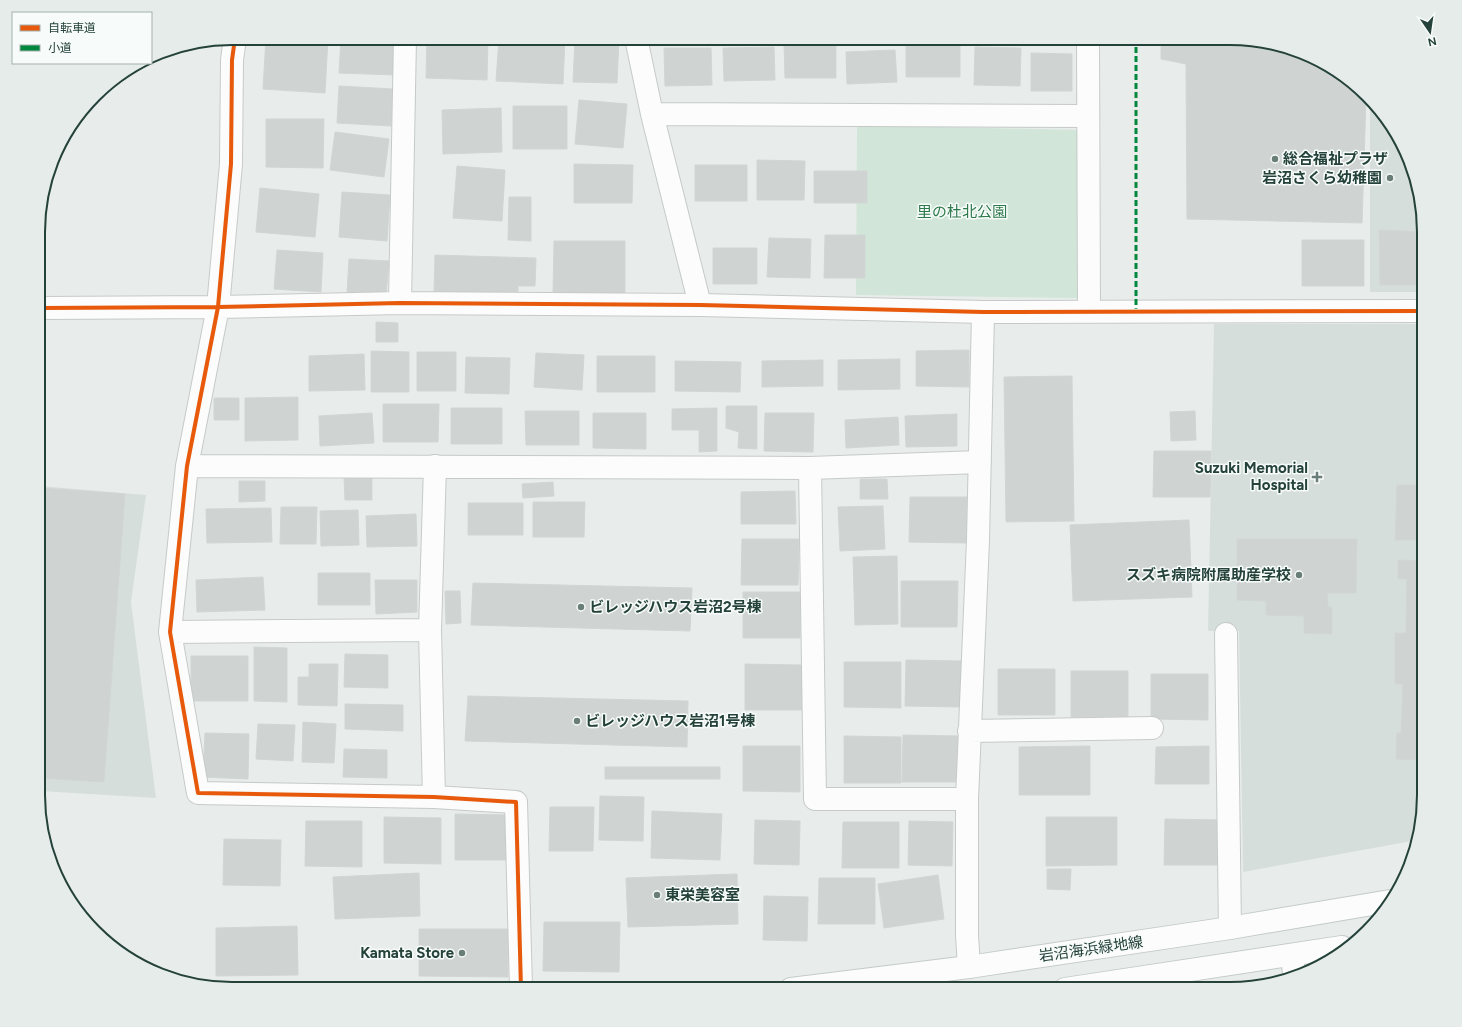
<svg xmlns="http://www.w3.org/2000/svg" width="1462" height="1027" font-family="Figtree,'Noto Sans JP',sans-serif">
  <rect width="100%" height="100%" fill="#e8edeb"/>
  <path fill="#d6dedb" d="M1370,103l28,32 26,85v72h-54z
    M1214,324h210v483l-7,33 -174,32 -4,-241h-31z
    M40,486l106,9 -15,107 25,196 -116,-7z"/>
  <path fill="#d1e6d8" d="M857,125l221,5v168l-222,-3z"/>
  <path fill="#cfd4d2" stroke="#d1d6d4" d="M266,38h62l-3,55 -62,-4z
    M341,38h55l-1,37 -56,-2z
    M427,38h61l-1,42 -61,-2z
    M499,38h66l-2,46 -67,-3z
    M575,38h44l-2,45 -44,-1z
    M906,38h54v39h-54z
    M1161,38h81l50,10 56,30 18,20 -4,125 -175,-4 -1,-155 -25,-5z
    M784,43h52v35h-51z
    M774,47l1,33 -51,1 -1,-33z
    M975,47l46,1 -1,38 -46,-1z
    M664,48h47l1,37 -47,1z
    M895,50l2,32 -50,2 -1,-32z
    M1031,53l41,1v37h-41z
    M339,86l54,3 -2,37 -54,-3z
    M579,100l48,4 -4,44 -48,-4z
    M513,106h54v43h-54z
    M501,108l1,44 -59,2 -1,-44z
    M266,119h58l-1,49 -57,-1z
    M335,132l54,7 -5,38 -54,-7z
    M757,160l48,1 -1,39h-47z
    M574,164l59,1 -1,38h-58z
    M695,165h52v36h-52z
    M457,166l48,4 -3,51 -49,-3z
    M814,171h53v32h-53z
    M260,188l59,6 -4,43 -59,-5z
    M342,192l48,3 -3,46 -48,-4z
    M509,197h22v44l-23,-1z
    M1379,230l45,2v53h-44z
    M825,235h40v43h-41z
    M769,238l42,1 -1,39 -43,-1z
    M1302,240h62v46h-62z
    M554,241h71v52h-72z
    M713,248h44v36h-44z
    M277,250l46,3 -2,39 -47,-3z
    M435,255l101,3 -1,28h-17v9l-84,-2z
    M349,259l40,2 -3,35 -39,-3z
    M376,322l22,1v19h-22z
    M969,350v37l-53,-1v-35z
    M371,351l38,1v40h-38z
    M417,352h39v39h-39z
    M536,353l48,2 -2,35 -48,-3z
    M364,354l1,36 -56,1v-35z
    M597,356h58v36h-58z
    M466,357l44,1 -1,36 -44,-1z
    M900,359v30l-62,1v-30z
    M823,360v26l-61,1v-26z
    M675,361l66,1 -1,30 -65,-1z
    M1072,376l2,145 -68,1 -2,-145z
    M298,397v43l-53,1v-43z
    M214,398h25v22h-25z
    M383,404h56l-1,38h-55z
    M726,406h31v43l-19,-1 1,-16 -13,-4z
    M451,408h51v36h-51z
    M717,408v43l-18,1v-22h-27v-21z
    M525,411h54v34h-53z
    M1195,411l1,29 -25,1 -1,-29z
    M372,413l2,30 -54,3 -1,-30z
    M593,413h53v36l-53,-1z
    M765,413h49l-1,39 -49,-1z
    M957,414v32l-51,1 -1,-31z
    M898,417l1,28 -53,3 -1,-28z
    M1154,451h57l-1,46h-57z
    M372,477v23h-27l-1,-22z
    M860,479h27l1,20h-28z
    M239,481h26v20l-26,1z
    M553,482l1,14 -31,2 -1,-14z
    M1397,485h27v55h-29z
    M40,488l85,6 -21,288 -64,-4z
    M795,491l1,33h-55v-32z
    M910,497h57l-1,46 -57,-1z
    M533,502h52l-1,35h-51z
    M468,503h55v32h-55z
    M883,506l2,43 -45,2 -2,-44z
    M281,507h36l-1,37h-36z
    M271,508l1,34 -65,1 -1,-34z
    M358,510l1,35 -38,1 -1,-35z
    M416,514l1,32 -50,1 -1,-31z
    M1189,520l3,77 -119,4 -3,-76z
    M742,539h57l-1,46h-57z
    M1237,539h120l-1,54h-29l1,14h4v27l-28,-1v-17l-38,-1v-14l-29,-1z
    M897,556l1,68 -43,1 -2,-68z
    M1398,560l26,1v199l-28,-1 1,-26h4l2,-49h-8v-51h11l1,-54h-9z
    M318,573h52v32h-52z
    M263,577l2,33 -68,2 -1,-32z
    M375,580h42v32l-41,2z
    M901,581h57l-1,46h-56z
    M473,583l219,5 -2,43 -219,-6z
    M445,591h15l1,32 -15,1z
    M743,592h57v46h-57z
    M254,647l33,1v54l-33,-1z
    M345,654l43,1v33l-44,-1z
    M191,656h57v45h-57z
    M906,660l57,1 -1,46 -57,-1z
    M844,662h57v46l-57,-1z
    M309,664h29l-1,42 -39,-1v-28h11z
    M745,664l57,1v45h-57z
    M998,669h57v46h-57z
    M1071,671h57v46h-57z
    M1151,674h57v46l-57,-1z
    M468,696l220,5 -1,46 -222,-6z
    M345,704l58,1v26l-58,-2z
    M303,722l33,2 -2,39 -32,-1z
    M258,724l37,1 -2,36 -37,-2z
    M205,733l44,1 -1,45 -45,-2z
    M903,735l57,1 -1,46h-57z
    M844,736l57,1v46h-57z
    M743,746h57v46l-57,-1z
    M1090,746v49h-71v-48z
    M1209,746v38h-54l1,-37z
    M344,749l43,1v28l-44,-1z
    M605,767h115v12h-115z
    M600,796l44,1 -1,44 -44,-1z
    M550,807h44l-1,44h-44z
    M652,811l70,3 -2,46 -69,-2z
    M455,814l57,1 -1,45h-56z
    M384,817l57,1v46l-57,-1z
    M1046,817h71v48l-71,1z
    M1165,819l56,1v45h-57z
    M755,820l45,1 -1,44 -45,-1z
    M306,821h56v46l-57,-1z
    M909,821l44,1 -1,44 -44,-1z
    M843,822h56v46h-57z
    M224,839l57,1 -1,46 -57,-1z
    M1047,869h24l-1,21 -23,-1z
    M419,873l1,43 -85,3 -2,-42z
    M737,874l1,50 -110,3 -2,-49z
    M938,875l6,44 -60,9 -6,-44z
    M819,878h56v46h-57z
    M764,896l44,1 -1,44 -44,-1z
    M544,922h76l-1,50 -76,-1z
    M297,926l1,49 -82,1v-48z
    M419,929h89v48l-89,-1z"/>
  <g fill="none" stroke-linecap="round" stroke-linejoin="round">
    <g stroke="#c5cac8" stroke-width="24">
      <path id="street" d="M235,38l-3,22 -1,104 -13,143 -31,159 -17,166 28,161 236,4 82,5 5,187
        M636,38l16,76 48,191
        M1088,38l1,273
        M652,114l436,2
        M400,303l5,-265
        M40,308l178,-1 182,-4 300,2 283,7 441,-1
        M187,466l623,2 5,331h152
        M810,468l170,-6
        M430,630l5,-164
        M170,632l260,-2 4,167
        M1226,634l4,294
        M969,731l183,-3
        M1292,955l2,19
        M969,967l-2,-32v-136l11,-259 5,-228"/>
    </g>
    <g stroke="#c3cbc8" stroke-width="24">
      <path id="secondary" d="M791,989l178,-22 261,-39 160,-27
        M1065,989l277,-42"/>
    </g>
    <use href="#street" stroke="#fcfcfc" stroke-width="22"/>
    <use href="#secondary" stroke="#fcfcfc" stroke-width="22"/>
    <path stroke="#00873e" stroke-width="3" stroke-dasharray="6 3" stroke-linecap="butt" d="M1136,38v273"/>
    <g stroke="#f7fbf9" stroke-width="6">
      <path id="cycleway" d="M235,38l-3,22 -1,104 -13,143 -31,159 -17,166 28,161 236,4 82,5 5,187
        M40,308l178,-1 182,-4 300,2 283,7 441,-1"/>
    </g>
    <use href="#cycleway" stroke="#e8590c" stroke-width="4"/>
  </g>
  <g fill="#697e78" stroke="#f7fbf9" stroke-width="1.5">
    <circle cx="1275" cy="159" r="4"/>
    <circle cx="1390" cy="178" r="4"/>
    <path d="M1315 471h4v4h4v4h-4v4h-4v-4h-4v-4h4z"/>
    <circle cx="1299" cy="575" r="4"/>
    <circle cx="581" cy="607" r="4"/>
    <circle cx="577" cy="721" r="4"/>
    <circle cx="657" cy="895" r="4"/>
    <circle cx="462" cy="953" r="4"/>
  </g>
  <g text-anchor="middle" stroke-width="3" stroke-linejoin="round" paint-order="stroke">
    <g font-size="15" font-weight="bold" fill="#24423a" stroke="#f7fbf9" text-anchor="start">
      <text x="1283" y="164">総合福祉プラザ</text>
      <text x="1382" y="183" text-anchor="end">岩沼さくら幼稚園</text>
      <text x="1308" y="473" text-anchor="end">Suzuki Memorial<tspan x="1308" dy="17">Hospital</tspan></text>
      <text x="1291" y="580" text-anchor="end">スズキ病院附属助産学校</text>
      <text x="589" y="612">ビレッジハウス岩沼2号棟</text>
      <text x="585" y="726">ビレッジハウス岩沼1号棟</text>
      <text x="665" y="900">東栄美容室</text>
      <text x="454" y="958" text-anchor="end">Kamata Store</text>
    </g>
    <g font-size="15" fill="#2d7a4b" stroke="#f7fbf9">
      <text x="962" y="217">里の杜北公園</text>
    </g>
    <g font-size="15" fill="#24423a" stroke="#f7fbf9">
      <text transform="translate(1091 949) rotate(-8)" y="5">岩沼海浜緑地線</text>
    </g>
  </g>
  <path d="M0 0H1462V1027H0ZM232 45H1230A187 187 0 0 1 1417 232V795A187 187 0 0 1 1230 982H232A187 187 0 0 1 45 795V232A187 187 0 0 1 232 45Z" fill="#e6ecea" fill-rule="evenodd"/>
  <path fill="none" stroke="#24423a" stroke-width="2" d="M232 45H1230A187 187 0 0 1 1417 232V795A187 187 0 0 1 1230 982H232A187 187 0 0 1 45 795V232A187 187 0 0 1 232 45Z"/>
  <rect x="12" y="12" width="140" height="52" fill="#f7fbf9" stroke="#a3b1ad"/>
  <rect x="20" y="25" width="20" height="6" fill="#e8590c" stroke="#a3b1ad"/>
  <text x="48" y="32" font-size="12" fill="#24423a">自転車道</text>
  <rect x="20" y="45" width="20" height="6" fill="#00873e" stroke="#a3b1ad"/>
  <text x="48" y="52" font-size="12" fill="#24423a">小道</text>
  <g transform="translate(1430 32) rotate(167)" stroke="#f7fbf9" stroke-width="3" paint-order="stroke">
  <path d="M0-3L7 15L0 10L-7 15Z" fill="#24423a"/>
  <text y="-6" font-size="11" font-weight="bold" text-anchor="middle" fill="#24423a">N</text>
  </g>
</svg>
